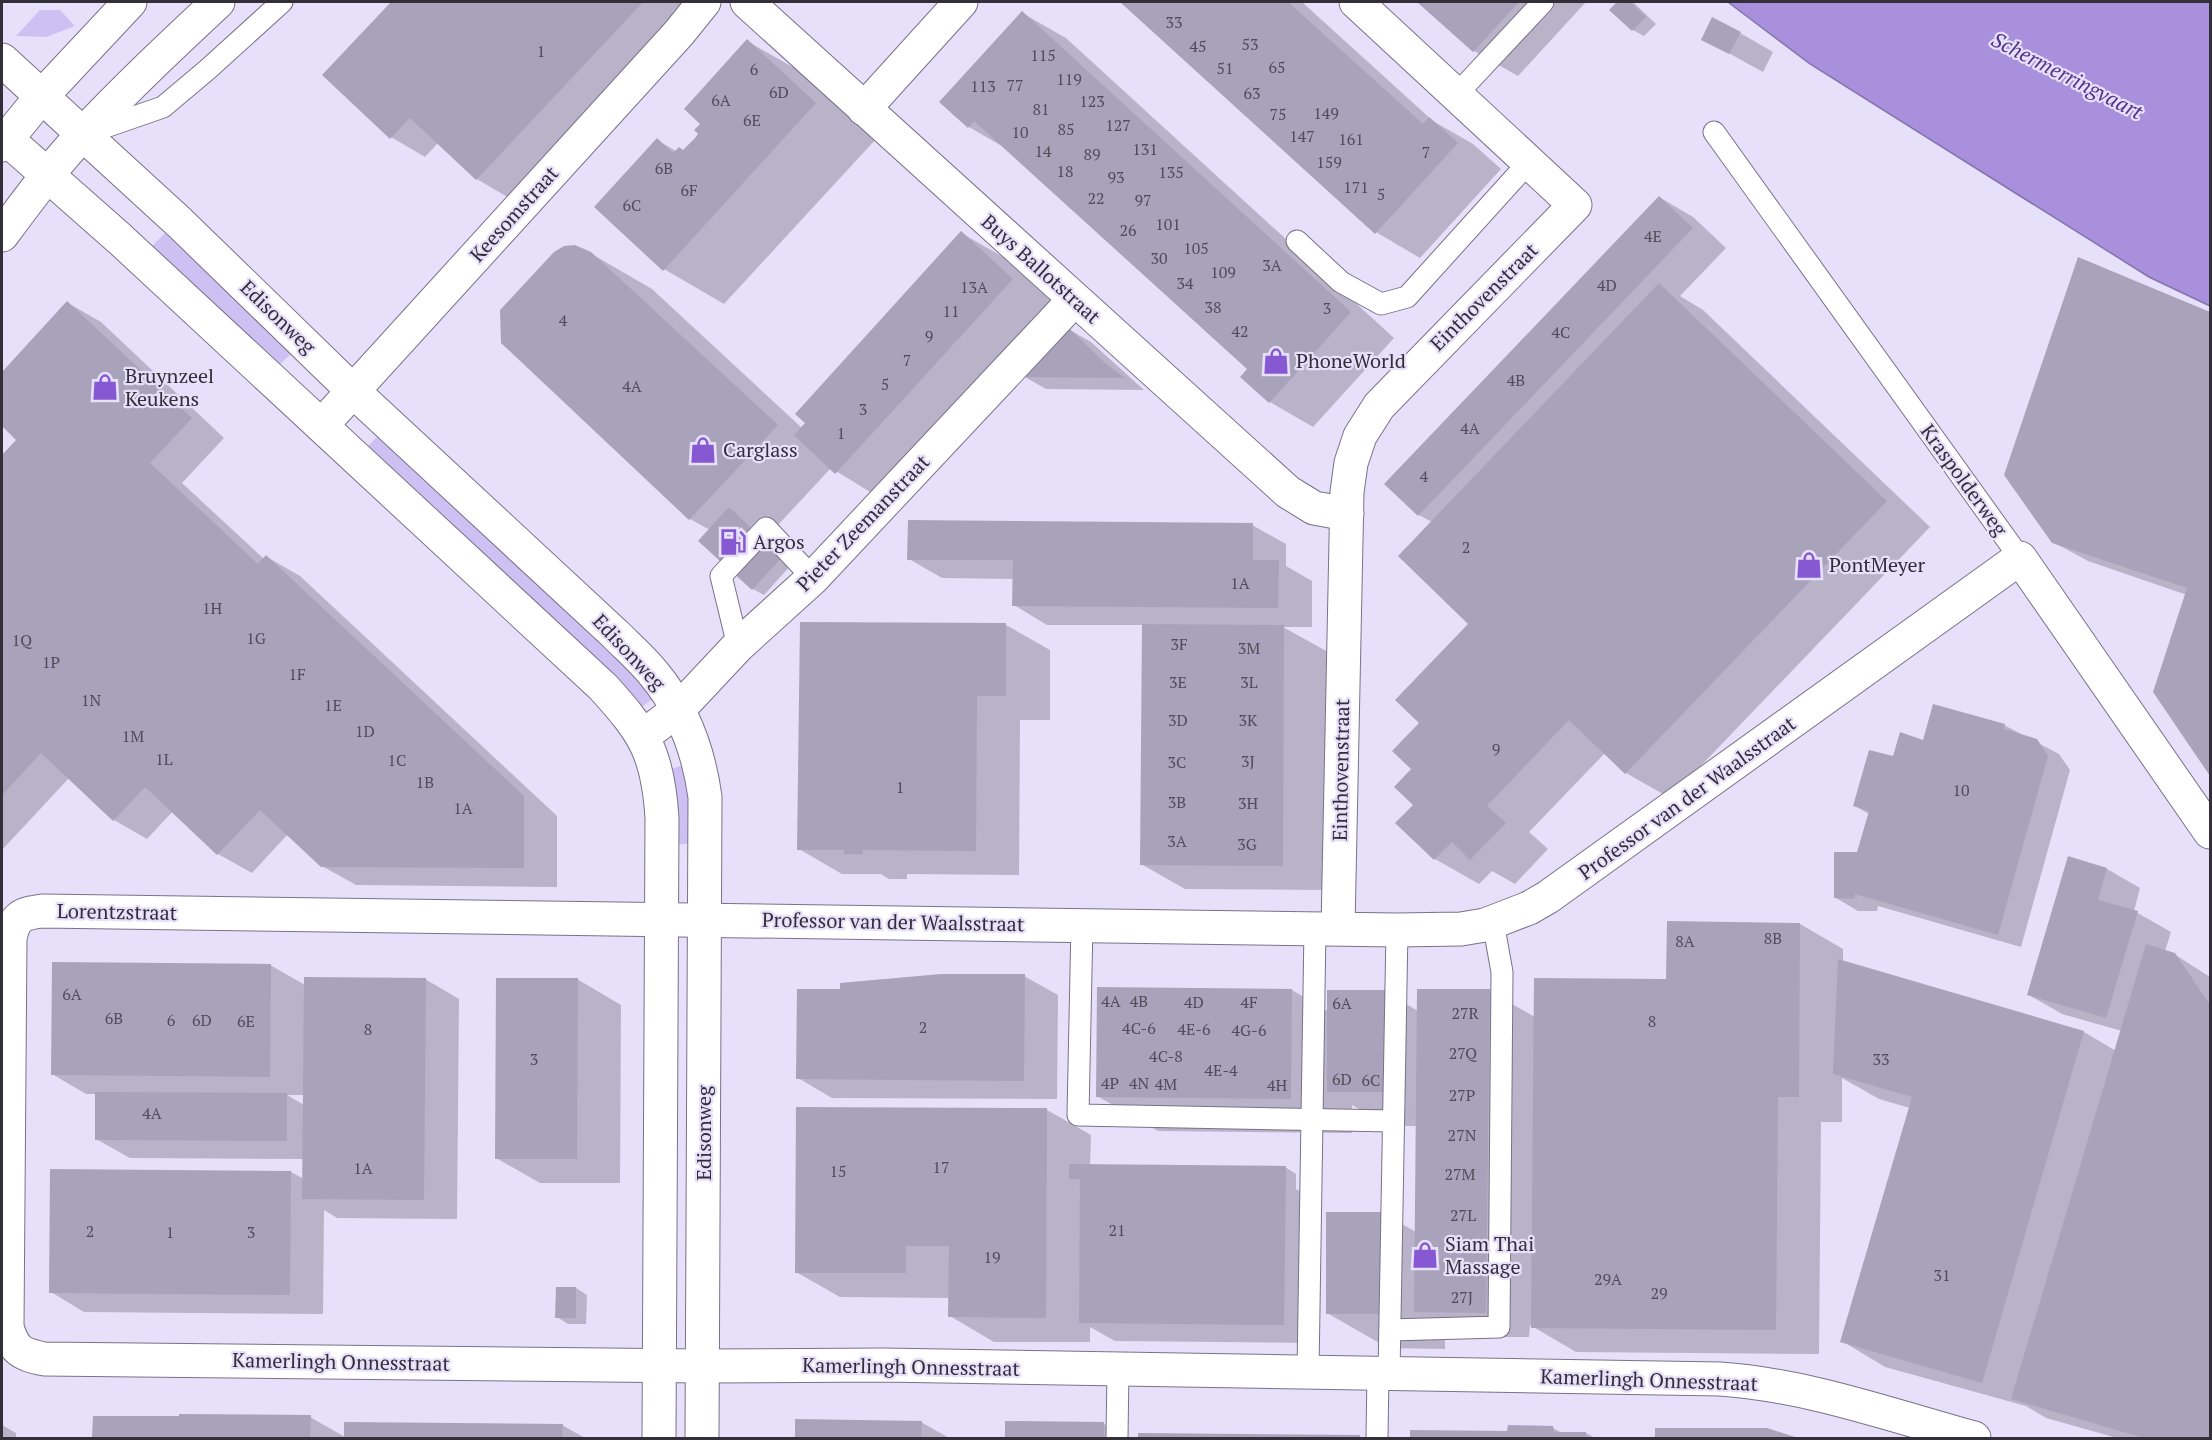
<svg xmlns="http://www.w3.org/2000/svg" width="2212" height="1440" viewBox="0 0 2212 1440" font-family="'PT Serif',serif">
<rect width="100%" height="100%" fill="#e7e0fa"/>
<!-- green -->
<g fill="#cfc0f3">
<polygon points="40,10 60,10 75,26 46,37 16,36"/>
<polygon points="165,233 293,352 275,369 150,248"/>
<polygon points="382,432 656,697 638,709 364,450"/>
<polygon points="688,763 695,843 674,845 666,771"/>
</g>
<!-- water -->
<polygon fill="#a990dd" stroke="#8573ac" stroke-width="1.5" points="1728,2 2210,2 2210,306 2149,277 1810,64"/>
<!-- shadow -->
<g fill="#0003" fill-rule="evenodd">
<polygon points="393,2 695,2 511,199 477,179 438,143 425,157 391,137 324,75"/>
<polygon points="1122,2 1302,2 1433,121 1473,144 1501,169 1420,258 1376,232"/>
<polygon points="1420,2 1586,2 1518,76 1474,51"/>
<polygon points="1619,2 1634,3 1656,24 1644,36 1633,30 1611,10"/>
<polygon points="1022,13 1066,38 1394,338 1313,427 1270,402 1249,369 1007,149 969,127"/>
<polygon points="1740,33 1773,52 1763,72 1703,39"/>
<polygon points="747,41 808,76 876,139 724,304 664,269 657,140 676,151 684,151 700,134 702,123"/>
<polygon points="1659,197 1693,217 1726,248 1680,296 1703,310 1930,527 1670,798 1626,773 1605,753 1529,832 1548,849 1515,884 1492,871 1479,884 1435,859 1397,823 1415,805 1413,769 1421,723 1470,624 1432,522 1419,515 1386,484"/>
<polygon points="961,233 1005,258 1056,305 880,498 831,468 765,539 792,564 764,595 753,589 700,541 710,530 690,519 502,342 590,253 652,289 802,428"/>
<polygon points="2078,259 2210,313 2210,773 2155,692 2187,595 2088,561 2053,542"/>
<polygon points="68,303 101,322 224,438 182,483 264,559 267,557 300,576 557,816 557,887 356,885 322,866 288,834 252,873 218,854 173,811 147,839 114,820 69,778 2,850 2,457 18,440 2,424 2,374"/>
<polygon points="1068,329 1091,342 1144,390 1046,389 1025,377 1055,346 1053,345"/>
<polygon points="1252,525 1286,544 1286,566 1312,581 1312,627 1283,627 1328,652 1326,890 1185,889 1141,864 1143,625 1047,625 1014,605 1014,579 942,578 909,559"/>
<polygon points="801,623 1006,625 1050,650 1050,720 1020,720 1019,875 907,874 907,879 889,879 881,874 842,874 799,849"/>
<polygon points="2004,725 2059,754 2070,770 2021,947 1878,906 1877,911 1858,911 1836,898 1858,854 1869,814 1855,806 1894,758 1924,741"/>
<polygon points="2069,858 2107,869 2140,888 2134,911 2171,932 2165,951 2174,954 2210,977 2210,1438 2117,1438 2046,1418 2026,1406 1885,1367 1842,1341 1910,1108 1879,1099 1842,1078 1842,1122 1821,1122 1819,1354 1576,1352 1530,1325 1529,1337 1459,1337 1445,1329 1445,1349 1388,1348 1327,1313 1384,1214 1416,1232 1417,1126 1389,1126 1352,1105 1352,1133 1158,1131 1097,1096 1292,990 1329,1012 1386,992 1418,1011 1489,991 1535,1017 1668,980 1800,924 1843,949 1843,962 2084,1032 2116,1051 2122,1031 2062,1014 2029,995"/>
<path d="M270,965L305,985L425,979L459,999L457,1219L337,1218L324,1210L323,1314L84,1312L51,1292L291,1172L304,1179V1159L130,1158L96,1139V1094H86L52,1074ZM287,1095H304V1105Z"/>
<polygon points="1024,976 1058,995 1057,1099 832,1098 798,1078 841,991"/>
<polygon points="577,979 621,1005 620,1183 540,1183 496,1158"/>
<polygon points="1047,1110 1091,1135 1090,1166 1285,1167 1296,1174 1296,1189 1319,1202 1318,1343 1115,1341 1090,1327 1090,1342 994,1342 950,1316 950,1298 840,1297 796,1272"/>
<polygon points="576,1288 587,1295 586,1324 568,1324 557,1317"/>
<polygon points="310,1417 345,1437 562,1425 585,1438 94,1438 94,1418"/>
<polygon points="796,1421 921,1422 949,1438 796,1438"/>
<polygon points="1006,1422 1104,1424 1129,1438 1006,1438"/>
<polygon points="2,1425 16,1433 16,1438 2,1438"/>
<polygon points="1553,1428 1562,1433 1586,1433 1595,1438 1411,1438 1411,1432 1509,1433"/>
<polygon points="1657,1429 1766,1430 1795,1438 1657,1438"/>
<polygon points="1139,1435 1359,1436 1363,1438 1139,1438"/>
</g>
<!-- building -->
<g fill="#a9a2bb">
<polygon points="391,2 643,2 476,180 410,118 390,139 322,75"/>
<polygon points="1120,2 1288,2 1423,124 1429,117 1458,143 1375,234"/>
<polygon points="1417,2 1519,2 1473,52"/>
<polygon points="1617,2 1630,2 1646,17 1632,31 1609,10"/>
<polygon points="1022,11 1351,312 1269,403 1240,377 1247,369 974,121 968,128 939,102"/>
<polygon points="1712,17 1741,32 1729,54 1701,40"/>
<polygon points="747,39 816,103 663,271 594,207 657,138 673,153 679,147 683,150 695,138 698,134 694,130 700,124 684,109"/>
<polygon points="1659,196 1693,228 1418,516 1384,484"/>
<polygon points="961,231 1013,279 835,474 794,435 805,423 795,414"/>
<polygon points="575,245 591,252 778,425 689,520 501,343 500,310 554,252 564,246"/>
<polygon points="2078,257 2210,312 2210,776 2153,692 2187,588 2052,543 2004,475"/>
<polygon points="1659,283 1887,501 1625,774 1569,720 1487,806 1506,823 1470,860 1452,842 1434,860 1395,823 1413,805 1394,787 1411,769 1392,751 1419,723 1395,700 1468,624 1398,556"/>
<polygon points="67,301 192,418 150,463 258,564 266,555 524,796 524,868 321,867 260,810 217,855 145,787 113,821 41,753 2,795 2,455 16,440 2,426 2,372"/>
<polygon points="1068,327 1104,362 1125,378 1022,377 1053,347"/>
<polygon points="729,507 782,557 752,590 698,541"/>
<polygon points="908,520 1253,523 1253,560 1279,560 1278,608 1012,606 1013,560 907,560"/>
<polygon points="800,622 1006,623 1006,696 977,696 976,851 863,850 863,854 844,854 844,850 797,850"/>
<polygon points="1142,624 1284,625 1283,866 1140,865"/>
<polygon points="1933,704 2005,724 2004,729 2037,739 2048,756 1998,935 1855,894 1854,899 1834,898 1834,852 1857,852 1869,811 1853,806 1869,750 1893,756 1900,732 1923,740"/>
<polygon points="2068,856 2107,868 2098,900 2138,911 2106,1018 2027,995"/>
<polygon points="1667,921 1800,923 1799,1097 1778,1097 1776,1330 1531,1328 1534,978 1666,979"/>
<polygon points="2146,944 2175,953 2210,1005 2210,1438 2144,1438 2011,1399"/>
<polygon points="1838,959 2084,1031 1982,1383 1840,1342 1912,1097 1833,1074"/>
<polygon points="52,962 271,964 270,1077 51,1075"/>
<polygon points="941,974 1025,974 1024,1081 796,1079 797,989 840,989 840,983"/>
<polygon points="304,977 426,978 424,1200 302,1199"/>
<polygon points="496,978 578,978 577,1159 495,1159"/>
<polygon points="1097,987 1292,989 1291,1099 1096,1097"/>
<polygon points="1417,989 1490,989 1486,1313 1414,1312"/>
<polygon points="1327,990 1386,990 1385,1092 1327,1092"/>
<polygon points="95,1092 287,1093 287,1141 95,1140"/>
<polygon points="796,1107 1047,1108 1046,1318 948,1317 949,1246 906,1246 906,1273 795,1273"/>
<polygon points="1069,1164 1286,1166 1284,1325 1079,1323 1080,1179 1069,1179"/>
<polygon points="50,1169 291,1171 290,1295 49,1293"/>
<polygon points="1326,1212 1385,1212 1384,1314 1326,1314"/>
<polygon points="556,1287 576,1287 576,1318 555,1318"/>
<polygon points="179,1414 311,1415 310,1438 92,1438 93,1416 179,1416"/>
<polygon points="795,1419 922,1421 921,1438 795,1438"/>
<polygon points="1005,1421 1104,1422 1104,1438 1005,1438"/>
<polygon points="344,1422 563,1424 562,1438 344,1438"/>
<polygon points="1508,1425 1553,1426 1554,1432 1586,1432 1586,1438 1410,1438 1410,1430 1507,1431"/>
<polygon points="1655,1428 1767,1428 1798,1438 1655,1438"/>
<polygon points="1138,1433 1360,1435 1360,1438 1138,1438"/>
</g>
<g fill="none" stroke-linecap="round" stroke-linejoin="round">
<defs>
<g id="lane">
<polyline points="1457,94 1543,2"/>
<polyline points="91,132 163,107 207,70 282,2"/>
<polyline points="1714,132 2020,558"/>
<polyline points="1297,241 1341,282 1381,304 1407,297 1529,162"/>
<polyline points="738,646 721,576 766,528 813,578"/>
<polyline points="1082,924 1078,1115 1393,1121"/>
<polyline points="1390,1330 1499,1327 1502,972 1493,922"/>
<polyline points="1308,1372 1315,928"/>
<polyline points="1389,1374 1397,930"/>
<polyline points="1117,1438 1118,1369"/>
<polyline points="1377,1438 1378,1373"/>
</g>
<g id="street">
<polyline points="747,2 1288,492 1314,508 1347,514"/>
<polyline points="864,109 961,2"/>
<polyline points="322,425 679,33 704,2"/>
<polyline points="643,736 678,710 738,646 813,578 1074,300"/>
<polyline points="1338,928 1347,492 1351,463 1360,436 1379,406 1575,205 1356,2"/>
<path d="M1974,1438C1890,1415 1807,1385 1720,1379L883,1365L703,1366L44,1359C21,1354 14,1351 7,1327L10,938C15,916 21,914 42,911L1397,930L1461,929L1485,925L1529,908L1548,897L2020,558L2210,832"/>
</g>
<g id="secondary">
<path d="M2,60L180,223L353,391L615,634C628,647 643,660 654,674C683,709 699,753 705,797L702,1438"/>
<path d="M2,135L120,239L603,687C645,733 658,754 662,818L659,1438"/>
<polyline points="2,145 41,97 130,2"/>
<path d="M2,235C28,200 53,166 83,134C126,88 172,45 218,2"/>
</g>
</defs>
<!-- lane casing -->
<use href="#lane" stroke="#787289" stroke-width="23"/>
<!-- street casing -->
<use href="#street" stroke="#787289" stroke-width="35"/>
<!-- secondary casing -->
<use href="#secondary" stroke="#787289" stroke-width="35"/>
<!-- lane -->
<use href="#lane" stroke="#fff" stroke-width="21"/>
<!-- street -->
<use href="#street" stroke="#fff" stroke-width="33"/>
<!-- secondary -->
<use href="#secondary" stroke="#fff" stroke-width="33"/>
</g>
<!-- icons -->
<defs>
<symbol id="shop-bare" viewBox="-9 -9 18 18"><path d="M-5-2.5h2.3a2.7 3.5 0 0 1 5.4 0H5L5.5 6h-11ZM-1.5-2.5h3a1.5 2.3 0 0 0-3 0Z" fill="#8658d1" stroke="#e7e0fa" stroke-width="2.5" paint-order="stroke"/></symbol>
<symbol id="fuel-bare" viewBox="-9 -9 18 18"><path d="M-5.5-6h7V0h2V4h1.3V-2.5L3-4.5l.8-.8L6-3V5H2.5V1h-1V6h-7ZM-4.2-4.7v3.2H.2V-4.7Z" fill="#8658d1" stroke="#e7e0fa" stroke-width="2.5" paint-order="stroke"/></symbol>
</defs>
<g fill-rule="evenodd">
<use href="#shop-bare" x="1257" y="342" width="38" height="38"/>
<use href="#shop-bare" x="86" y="368" width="38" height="38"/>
<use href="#shop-bare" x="684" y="431" width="38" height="38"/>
<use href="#fuel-bare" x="714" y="523" width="38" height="38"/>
<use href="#shop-bare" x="1790" y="546" width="38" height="38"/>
<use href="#shop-bare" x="1406" y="1236" width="38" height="38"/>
</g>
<g text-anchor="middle" stroke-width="4.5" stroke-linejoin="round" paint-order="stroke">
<!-- number labels -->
<g font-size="16" fill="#504c5a">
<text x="1174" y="28">33</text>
<text x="1250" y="50">53</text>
<text x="1198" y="52">45</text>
<text x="541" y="57">1</text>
<text x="1043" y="61">115</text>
<text x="1277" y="73">65</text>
<text x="1225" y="74">51</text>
<text x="754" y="75">6</text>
<text x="1069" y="85">119</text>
<text x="1015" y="91">77</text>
<text x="983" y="92">113</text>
<text x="779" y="98">6D</text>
<text x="1252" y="99">63</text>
<text x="721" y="106">6A</text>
<text x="1092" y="107">123</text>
<text x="1041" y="115">81</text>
<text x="1326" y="119">149</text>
<text x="1278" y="120">75</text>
<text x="752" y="126">6E</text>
<text x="1118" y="131">127</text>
<text x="1066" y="135">85</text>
<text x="1020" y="138">10</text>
<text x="1302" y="142">147</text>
<text x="1351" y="145">161</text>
<text x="1145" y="155">131</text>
<text x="1043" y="157">14</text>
<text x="1426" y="158">7</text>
<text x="1092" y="160">89</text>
<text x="1329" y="168">159</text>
<text x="664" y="174">6B</text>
<text x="1065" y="177">18</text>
<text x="1171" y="178">135</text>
<text x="1116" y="183">93</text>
<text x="1356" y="193">171</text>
<text x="689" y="196">6F</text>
<text x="1381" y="200">5</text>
<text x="1096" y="204">22</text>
<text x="1143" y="206">97</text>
<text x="632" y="211">6C</text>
<text x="1168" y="230">101</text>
<text x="1128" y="236">26</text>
<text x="1653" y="242">4E</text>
<text x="1196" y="254">105</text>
<text x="1159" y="264">30</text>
<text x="1272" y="271">3A</text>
<text x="1223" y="278">109</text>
<text x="1185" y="289">34</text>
<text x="1607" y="291">4D</text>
<text x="974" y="293">13A</text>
<text x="1213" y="313">38</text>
<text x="1327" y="314">3</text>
<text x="951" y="317">11</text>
<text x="563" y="326">4</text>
<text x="1240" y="337">42</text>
<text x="1561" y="338">4C</text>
<text x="929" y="342">9</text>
<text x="907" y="366">7</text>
<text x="1516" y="386">4B</text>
<text x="885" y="390">5</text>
<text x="632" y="392">4A</text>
<text x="863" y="415">3</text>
<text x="1470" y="434">4A</text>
<text x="841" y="439">1</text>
<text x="1424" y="482">4</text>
<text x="1466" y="553">2</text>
<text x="1240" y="589">1A</text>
<text x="212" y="614">1H</text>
<text x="256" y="644">1G</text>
<text x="22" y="646">1Q</text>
<text x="1179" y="650">3F</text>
<text x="1249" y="654">3M</text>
<text x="51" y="668">1P</text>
<text x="297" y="680">1F</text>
<text x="1178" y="688">3E</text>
<text x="1249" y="688">3L</text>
<text x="91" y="706">1N</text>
<text x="333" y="711">1E</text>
<text x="1178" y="726">3D</text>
<text x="1248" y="726">3K</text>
<text x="365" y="737">1D</text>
<text x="133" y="742">1M</text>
<text x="1496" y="755">9</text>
<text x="164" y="765">1L</text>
<text x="397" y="766">1C</text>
<text x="1248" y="767">3J</text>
<text x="1177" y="768">3C</text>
<text x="425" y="788">1B</text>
<text x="900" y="793">1</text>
<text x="1961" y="796">10</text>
<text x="1177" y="808">3B</text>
<text x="1248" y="809">3H</text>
<text x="463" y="814">1A</text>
<text x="1177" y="847">3A</text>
<text x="1247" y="850">3G</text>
<text x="1773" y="944">8B</text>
<text x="1685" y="947">8A</text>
<text x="72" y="1000">6A</text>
<text x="1111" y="1007">4A</text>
<text x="1139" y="1007">4B</text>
<text x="1194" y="1008">4D</text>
<text x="1249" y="1008">4F</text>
<text x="1342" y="1009">6A</text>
<text x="1465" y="1019">27R</text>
<text x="114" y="1024">6B</text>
<text x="171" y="1026">6</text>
<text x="202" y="1026">6D</text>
<text x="246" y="1027">6E</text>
<text x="1652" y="1027">8</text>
<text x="923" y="1033">2</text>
<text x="1139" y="1034">4C-6</text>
<text x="368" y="1035">8</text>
<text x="1194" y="1035">4E-6</text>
<text x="1249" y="1036">4G-6</text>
<text x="1463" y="1059">27Q</text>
<text x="1166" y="1062">4C-8</text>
<text x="534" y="1065">3</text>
<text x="1881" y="1065">33</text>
<text x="1221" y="1076">4E-4</text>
<text x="1342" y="1085">6D</text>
<text x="1371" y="1086">6C</text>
<text x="1110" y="1089">4P</text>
<text x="1139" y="1089">4N</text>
<text x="1166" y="1090">4M</text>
<text x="1277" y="1091">4H</text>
<text x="1462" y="1101">27P</text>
<text x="152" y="1119">4A</text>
<text x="1462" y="1141">27N</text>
<text x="941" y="1173">17</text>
<text x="363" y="1174">1A</text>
<text x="838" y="1177">15</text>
<text x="1460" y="1180">27M</text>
<text x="1463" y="1221">27L</text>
<text x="1117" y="1236">21</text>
<text x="90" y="1237">2</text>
<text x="170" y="1238">1</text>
<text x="251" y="1238">3</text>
<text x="992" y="1263">19</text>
<text x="1942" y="1281">31</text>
<text x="1608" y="1285">29A</text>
<text x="1659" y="1299">29</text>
<text x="1462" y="1303">27J</text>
</g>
<!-- street labels -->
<g font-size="20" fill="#322f39" stroke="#e7e0fa">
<text transform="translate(514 214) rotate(-48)" y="7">Keesomstraat</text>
<text transform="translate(1041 269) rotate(42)" y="7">Buys Ballotstraat</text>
<text transform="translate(1484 297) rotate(-45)" y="7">Einthovenstraat</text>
<text transform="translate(278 317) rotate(44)" y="7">Edisonweg</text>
<text transform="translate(1964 480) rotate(54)" y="7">Kraspolderweg</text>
<text transform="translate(863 523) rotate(-46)" y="7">Pieter Zeemanstraat</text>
<text transform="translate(629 652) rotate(47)" y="7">Edisonweg</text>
<text transform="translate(1341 770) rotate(-89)" y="7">Einthovenstraat</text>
<text transform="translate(1687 798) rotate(-36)" y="7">Professor van der Waalsstraat</text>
<text transform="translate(117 912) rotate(1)" y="7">Lorentzstraat</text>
<text transform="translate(893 922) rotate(1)" y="7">Professor van der Waalsstraat</text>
<text transform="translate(704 1133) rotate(-90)" y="7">Edisonweg</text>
<text transform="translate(341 1362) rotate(1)" y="7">Kamerlingh Onnesstraat</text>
<text transform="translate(911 1367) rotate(1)" y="7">Kamerlingh Onnesstraat</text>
<text transform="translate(1649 1380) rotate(2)" y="7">Kamerlingh Onnesstraat</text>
</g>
<!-- poi labels -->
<g font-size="20" fill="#322f39" stroke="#e7e0fa" text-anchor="start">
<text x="1296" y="368">PhoneWorld</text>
<text x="125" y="383">Bruynzeel<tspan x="125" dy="23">Keukens</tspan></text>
<text x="723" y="457">Carglass</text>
<text x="753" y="549">Argos</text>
<text x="1829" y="572">PontMeyer</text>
<text x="1445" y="1251">Siam Thai<tspan x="1445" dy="23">Massage</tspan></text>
</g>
<!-- water labels -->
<g font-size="21" font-style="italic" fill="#55328b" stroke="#e7e0fa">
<text transform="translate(2067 76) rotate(27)" y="7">Schermerringvaart</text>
</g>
</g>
<!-- border -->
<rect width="2212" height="1440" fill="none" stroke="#322f39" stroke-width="6"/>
</svg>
